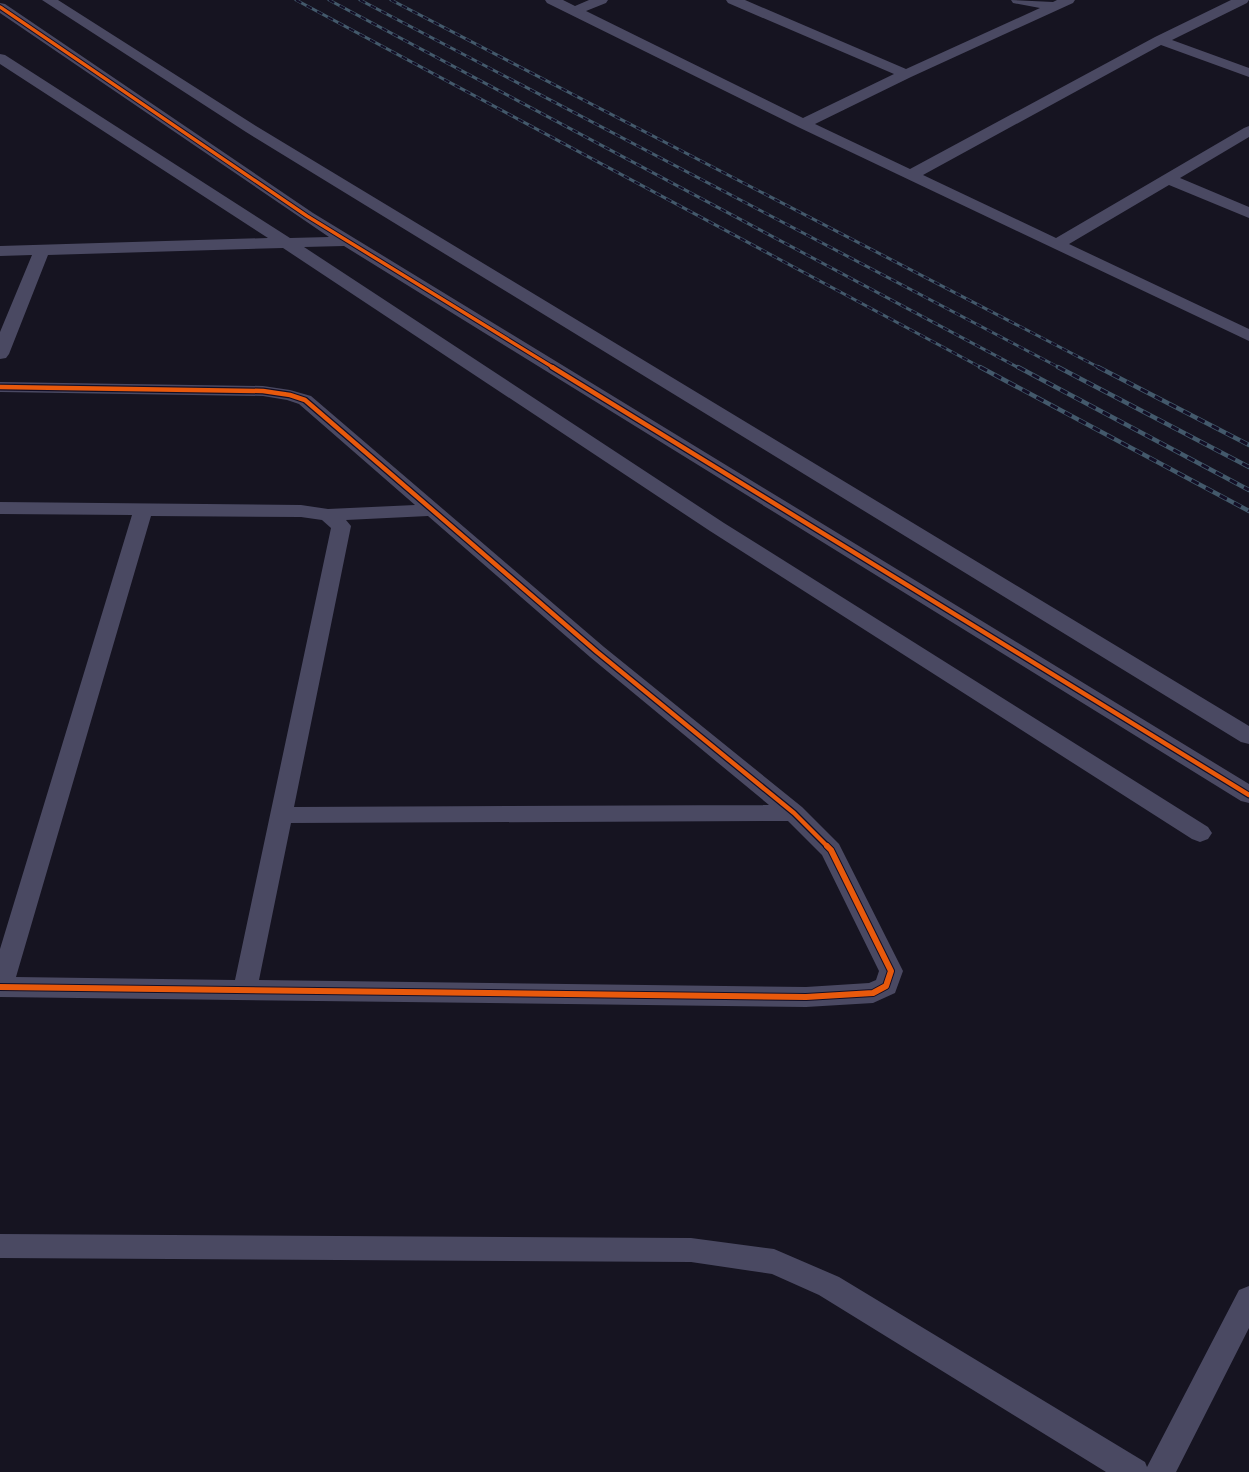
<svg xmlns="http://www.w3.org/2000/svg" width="1249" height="1472" viewBox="0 0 1249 1472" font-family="Arial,sans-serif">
<rect width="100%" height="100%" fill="#161421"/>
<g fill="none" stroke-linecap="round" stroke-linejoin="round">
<!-- service -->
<polygon fill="#4a4962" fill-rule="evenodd" points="545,0 563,0 575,6 589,0 608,0 606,3 586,11 803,118 894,74 728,3 726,0 745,0 906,69 1040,8 1013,3 1011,0 1053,2 1057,0 1075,0 1073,3 911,77 815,124 910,169 1155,37 1231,0 1249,0 1247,3 1172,40 1249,68 1249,77 1161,45 923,175 1056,238 1244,128 1249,126 1249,137 1180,178 1249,207 1249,218 1169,185 1069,244 1249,329 1249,341 798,127 547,3"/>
<!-- minor -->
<g fill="#4a4962" fill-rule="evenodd">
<polygon points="42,0 58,0 256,126 1249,726 1249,744 1241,742 246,132"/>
<polygon points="0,3 5,4 313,213 1249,784 1249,803 1241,801 344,246 304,247 724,523 1208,827 1212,833 1208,839 1200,842 1192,839 710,531 283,248 48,255 9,354 6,358 0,359 0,332 32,255 0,256 0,246 268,238 0,64 0,54 5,55 290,238 329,237 0,13"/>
<path d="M0,382L263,386L290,390L311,396L604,647L802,807L839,844L903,971L895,993L873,1003L806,1007L0,997V949L132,515L0,514V502L301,505L328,509L415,505L299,404L287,400L263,396L0,392ZM151,516L301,517L322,520L331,528L235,980L16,977ZM428,516L590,657L769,805L294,807L351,526L346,520ZM788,821L822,855L879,971L876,980L869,983L806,987L259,980L291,823Z"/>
<polygon points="0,1234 691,1238 774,1249 839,1277 1145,1462 1147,1467 1239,1290 1249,1286 1249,1328 1176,1472 1106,1472 819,1295 772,1274 691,1262 0,1258"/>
</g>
<defs>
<g id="rail-far1">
<polyline points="296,0 982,368"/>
<polyline points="329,0 1019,368"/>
<polyline points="360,0 1060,368"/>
<polyline points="391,0 1100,368"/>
</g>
<g id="rail">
<polyline points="980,367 1249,511"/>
<polyline points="1018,367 1249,490"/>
<polyline points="1058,367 1249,467"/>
<polyline points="1098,367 1249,445"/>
</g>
</defs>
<!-- rail-far1 casing -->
<use href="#rail-far1" stroke="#43596b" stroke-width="3"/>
<!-- rail casing -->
<use href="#rail" stroke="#43596b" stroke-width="4.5"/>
<!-- rail-far1 -->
<use href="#rail-far1" stroke="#130f26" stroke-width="2" stroke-dasharray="6" stroke-linecap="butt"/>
<!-- rail -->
<use href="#rail" stroke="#130f26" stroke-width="3" stroke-dasharray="8" stroke-linecap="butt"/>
<defs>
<polyline id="cycleway-far2" points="0,7 307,216 554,368"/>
<g id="cycleway-far1">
<polyline points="552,367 1249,795"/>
<polyline points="0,387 263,391 290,395 305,400 597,652 794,813 828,847"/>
</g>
<polyline id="cycleway" points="0,987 806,997 873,993 886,986 891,971 831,850 827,846"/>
</defs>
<!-- cycleway-far2 casing -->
<use href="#cycleway-far2" stroke="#130f26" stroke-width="5.5"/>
<!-- cycleway-far1 casing -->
<use href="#cycleway-far1" stroke="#130f26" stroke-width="7"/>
<!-- cycleway casing -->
<use href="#cycleway" stroke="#130f26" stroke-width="8"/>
<!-- cycleway-far2 -->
<use href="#cycleway-far2" stroke="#e8590c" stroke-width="3.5"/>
<!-- cycleway-far1 -->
<use href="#cycleway-far1" stroke="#e8590c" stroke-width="4.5"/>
<!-- cycleway -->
<use href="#cycleway" stroke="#e8590c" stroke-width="6"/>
</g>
</svg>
